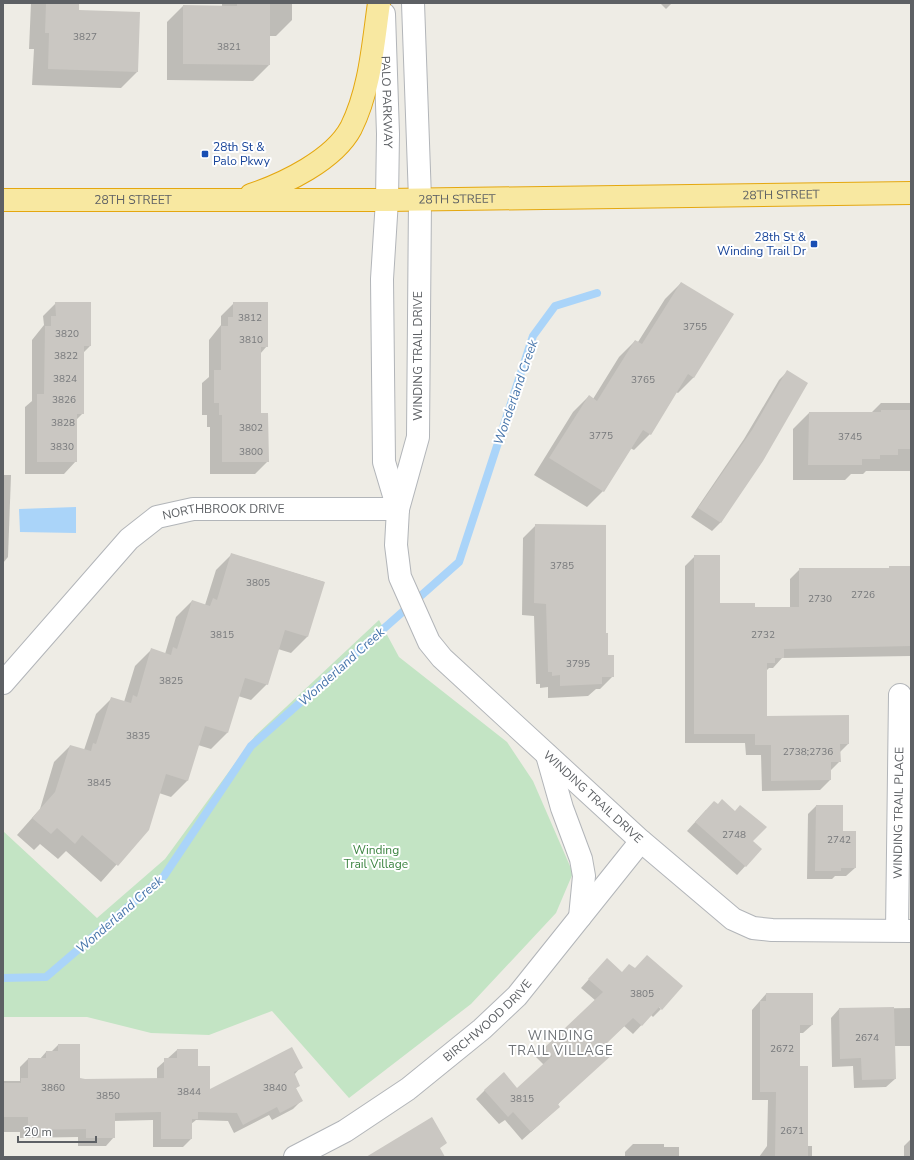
<svg xmlns="http://www.w3.org/2000/svg" width="914" height="1160" viewBox="0 0 914 1160" font-family="'Nunito Sans',sans-serif">
<rect width="100%" height="100%" fill="#eeece5"/>
<!-- green -->
<polygon fill="#c3e4c4" points="379,620 399,657 507,742 533,781 573,873 556,913 471,1004 349,1098 272,1011 209,1035 151,1033 87,1017 3,1017 3,831 97,918 165,859 255,736"/>
<!-- water -->
<polygon fill="#aad4f9" points="76,507 76,533 20,532 19,509"/>
<!-- shadow -->
<g fill="#0003">
<polygon points="31,3 78,3 78,11 137,72 121,88 32,85 34,49 29,49"/>
<polygon points="222,3 292,3 292,20 276,36 269,36 269,65 253,81 167,80 167,22 183,6 222,7"/>
<polygon points="660,3 672,3 666,9"/>
<polygon points="681,283 694,377 678,393 676,392 650,434 634,450 630,448 603,491 587,507 534,475 573,412 589,396 593,399 619,357 635,341 638,342 665,299"/>
<polygon points="56,303 90,346 83,353 83,413 76,420 76,461 64,474 25,474 25,407 32,401 32,340 44,325 43,316"/>
<polygon points="234,303 267,346 260,354 260,414 268,461 255,474 210,474 210,427 207,427 207,415 202,415 202,383 209,377 209,340 221,325 221,316"/>
<polygon points="787,372 762,461 720,523 712,531 691,517 744,439 779,380"/>
<polygon points="881,403 911,403 911,471 866,471 863,474 851,474 845,480 793,480 793,429 809,413 871,413"/>
<polygon points="3,475 11,475 8,557 3,563"/>
<polygon points="536,525 605,634 607,656 613,676 600,689 596,689 588,696 548,698 548,687 540,688 540,684 536,684 534,616 522,615 523,538"/>
<polygon points="232,554 324,582 307,637 291,653 278,649 267,684 251,700 238,696 227,733 211,749 198,745 187,781 171,797 159,793 148,829 101,882 66,851 58,859 40,844 34,850 17,835 40,809 54,762 70,746 84,750 96,714 112,698 124,702 135,666 151,650 165,654 176,617 192,601 205,605 216,570"/>
<polygon points="695,556 719,604 754,608 790,608 790,579 800,569 911,568 911,656 782,658 773,668 769,668 766,671 766,717 848,716 848,744 840,752 840,761 830,771 830,780 820,790 762,791 761,755 746,755 745,743 685,743 685,566"/>
<polygon points="816,806 842,832 855,868 846,876 835,876 832,879 807,879 808,814"/>
<polygon points="706,810 761,849 737,875 687,831"/>
<polygon points="607,959 661,1009 653,1017 651,1015 633,1034 624,1026 604,1044 550,1115 522,1140 505,1120 499,1124 476,1099 485,1090 517,1089 544,1065 536,1057 596,1001 581,988"/>
<polygon points="766,994 812,1025 803,1033 799,1033 799,1067 807,1146 812,1146 812,1157 759,1157 767,1146 768,1100 752,1100 752,1010"/>
<polygon points="911,1008 911,1046 894,1046 895,1079 886,1087 854,1088 853,1066 832,1067 831,1018 839,1009"/>
<polygon points="58,1045 79,1079 157,1079 157,1068 177,1050 197,1067 209,1090 301,1067 294,1075 299,1085 295,1089 301,1101 293,1109 272,1120 269,1115 234,1133 228,1121 196,1120 191,1124 191,1139 183,1147 153,1147 153,1120 114,1121 114,1137 106,1146 78,1146 78,1137 20,1138 20,1132 3,1132 3,1081 20,1081 20,1067 28,1059 40,1059 46,1052 51,1052"/>
<polygon points="911,1139 911,1157 904,1157 904,1146"/>
<polygon points="633,1144 664,1144 664,1147 679,1147 679,1157 625,1157 625,1152"/>
</g>
<g fill="none" stroke-linecap="round" stroke-linejoin="round">
<!-- stream -->
<polyline stroke="#aad4f9" stroke-width="8" points="3,978 46,977 164,876 251,746 459,562 533,336 555,306 597,293"/>
</g>
<!-- building -->
<g fill="#cac7c2">
<polygon points="46,3 79,3 79,10 140,12 138,72 48,69 49,33 45,33"/>
<polygon points="237,3 270,3 270,65 183,64 183,5 237,6"/>
<polygon points="681,282 734,314 694,378 688,374 651,435 643,430 604,492 549,458 589,395 597,401 635,340 642,344"/>
<polygon points="55,302 91,302 91,346 84,346 84,414 77,414 77,462 37,462 37,394 44,394 45,326 51,326 51,316 56,316"/>
<polygon points="233,302 268,302 268,347 261,347 261,413 268,413 269,462 222,462 222,415 219,415 219,403 214,403 214,370 221,370 221,326 228,326 228,317 233,317"/>
<polygon points="787,370 808,383 763,461 721,523 698,508 752,430"/>
<polygon points="881,410 911,410 911,449 898,449 898,455 880,455 880,459 862,459 862,465 808,465 809,412 881,412"/>
<polygon points="535,524 606,525 606,633 608,633 608,655 614,655 614,677 602,677 602,684 560,686 560,675 552,676 552,672 548,672 546,604 534,603"/>
<polygon points="231,553 325,582 308,637 285,630 268,685 245,678 228,733 205,726 188,781 166,774 149,830 118,866 82,835 75,844 57,828 51,834 32,818 55,792 70,745 91,751 93,743 96,744 111,697 131,703 133,695 137,697 151,648 171,655 173,647 177,649 192,600 210,606 213,598 217,600"/>
<polygon points="694,555 720,555 720,603 755,603 755,607 799,607 799,568 889,568 889,566 911,566 911,646 784,649 784,658 775,658 775,663 767,663 767,716 849,715 849,744 840,744 841,762 831,762 831,780 771,781 771,745 755,745 755,734 694,734"/>
<polygon points="722,799 735,811 740,805 767,827 753,841 762,849 746,867 695,822 714,801 718,804"/>
<polygon points="816,805 843,805 843,831 856,831 856,868 841,868 841,871 815,871"/>
<polygon points="647,955 683,986 662,1010 659,1007 642,1026 633,1018 606,1044 614,1053 558,1104 560,1107 531,1132 513,1112 508,1117 484,1090 504,1072 517,1088 552,1056 544,1048 603,992 588,979 607,958 622,972 629,964 635,968"/>
<polygon points="766,993 813,993 813,1025 800,1025 800,1066 808,1066 808,1157 775,1157 776,1092 760,1092 760,1001 766,1001"/>
<polygon points="894,1007 896,1079 862,1080 861,1058 840,1059 839,1008"/>
<polygon points="58,1044 80,1044 80,1078 85,1079 164,1078 164,1058 177,1058 177,1049 198,1049 198,1066 210,1066 210,1089 292,1047 303,1068 294,1072 300,1086 296,1088 303,1101 280,1113 277,1107 243,1125 237,1113 198,1112 198,1119 192,1119 192,1139 161,1139 161,1112 115,1113 115,1138 86,1138 86,1129 28,1130 28,1117 3,1117 3,1083 21,1083 21,1078 28,1078 28,1058 46,1058 46,1051 58,1051"/>
<polygon points="432,1117 447,1143 440,1148 445,1157 366,1157"/>
</g>
<g fill="none" stroke-linecap="round" stroke-linejoin="round">
<defs>
<g id="minor">
<path id="s1" d="M420,199L418,437L398,509L396,545L400,577L429,642L442,658L641,841L733,919L753,928L772,930L911,931"/>
<polyline points="387,200 382,279 384,462 398,509"/>
<path id="s2" d="M3,683L129,539L157,517L193,509H398"/>
<polyline points="547,755 562,808 581,859 584,876 580,917"/>
<path id="s3" d="M897,930L900,695"/>
<path id="s4" d="M295,1157L345,1131L408,1089L482,1029L517,996L641,841"/>
</g>
<g id="tertiary">
<polyline points="413,3 420,199"/>
<path id="s5" d="M384,14L388,134L387,200"/>
</g>
<g id="trunk">
<path d="M251,195C284,184 334,160 351,128C370,90 373,45 379,3"/>
<path id="s6" d="M3,200H387L911,193"/>
</g>
</defs>
<!-- minor casing -->
<use href="#minor" stroke="#b2b5b9" stroke-width="24"/>
<!-- tertiary casing -->
<use href="#tertiary" stroke="#b2b5b9" stroke-width="24"/>
<!-- trunk casing -->
<use href="#trunk" stroke="#e4a70f" stroke-width="24"/>
<!-- minor -->
<use href="#minor" stroke="#fff" stroke-width="22"/>
<!-- tertiary -->
<use href="#tertiary" stroke="#fff" stroke-width="22"/>
<!-- trunk -->
<use href="#trunk" stroke="#f8e8a1" stroke-width="22"/>
</g>
<!-- markers -->
<g fill="#1a4fb4" stroke="#fff" stroke-width="1.5">
<rect x="201" y="150" width="8" height="8" rx="2"/>
<rect x="810" y="240" width="8" height="8" rx="2"/>
</g>
<g text-anchor="middle" stroke-width="4" stroke-linejoin="round" paint-order="stroke">
<!-- number labels -->
<g font-size="10" fill="#787a7c">
<text x="85" y="40">3827</text>
<text x="229" y="50">3821</text>
<text x="250" y="321">3812</text>
<text x="695" y="330">3755</text>
<text x="67" y="337">3820</text>
<text x="251" y="343">3810</text>
<text x="66" y="359">3822</text>
<text x="65" y="382">3824</text>
<text x="643" y="383">3765</text>
<text x="64" y="403">3826</text>
<text x="63" y="426">3828</text>
<text x="251" y="431">3802</text>
<text x="601" y="439">3775</text>
<text x="850" y="440">3745</text>
<text x="62" y="450">3830</text>
<text x="251" y="455">3800</text>
<text x="562" y="569">3785</text>
<text x="258" y="586">3805</text>
<text x="863" y="598">2726</text>
<text x="820" y="602">2730</text>
<text x="222" y="638">3815</text>
<text x="763" y="638">2732</text>
<text x="578" y="667">3795</text>
<text x="171" y="684">3825</text>
<text x="138" y="739">3835</text>
<text x="808" y="755">2738;2736</text>
<text x="99" y="786">3845</text>
<text x="734" y="838">2748</text>
<text x="839" y="843">2742</text>
<text x="642" y="997">3805</text>
<text x="867" y="1041">2674</text>
<text x="782" y="1052">2672</text>
<text x="53" y="1091">3860</text>
<text x="275" y="1091">3840</text>
<text x="189" y="1095">3844</text>
<text x="108" y="1099">3850</text>
<text x="522" y="1102">3815</text>
<text x="792" y="1134">2671</text>
</g>
<!-- street labels -->
<g font-size="12" fill="#5d6064" stroke="#fff">
<text dy="4" stroke="none"><textPath href="#s5" startOffset="88">PALO PARKWAY</textPath></text>
<text dy="4" stroke="none"><textPath href="#s6" startOffset="778">28TH STREET</textPath></text>
<text dy="4" stroke="none"><textPath href="#s6" startOffset="454">28TH STREET</textPath></text>
<text dy="4" stroke="none"><textPath href="#s6" startOffset="130">28TH STREET</textPath></text>
<text transform="translate(418 356) rotate(-90)" y="4">WINDING TRAIL DRIVE</text>
<text dy="4" stroke="none"><textPath href="#s2" startOffset="294">NORTHBROOK DRIVE</textPath></text>
<text dy="4" stroke="none"><textPath href="#s1" startOffset="678">WINDING TRAIL DRIVE</textPath></text>
<text dy="4" stroke="none"><textPath href="#s3" startOffset="117">WINDING TRAIL PLACE</textPath></text>
<text dy="4" stroke="none"><textPath href="#s4" startOffset="237">BIRCHWOOD DRIVE</textPath></text>
</g>
<!-- transit labels -->
<g font-size="12" fill="#164399" stroke="#fff" text-anchor="start">
<text x="213" y="151">28th St &amp;<tspan x="213" dy="14">Palo Pkwy</tspan></text>
<text x="806" y="241" text-anchor="end">28th St &amp;<tspan x="806" dy="14">Winding Trail Dr</tspan></text>
</g>
<!-- park labels -->
<g font-size="12" fill="#3c8441" stroke="#fff">
<text x="376" y="854">Winding<tspan x="376" dy="14">Trail Village</tspan></text>
</g>
<!-- water labels -->
<g font-size="13" font-style="italic" fill="#4775ab" stroke="#fff">
<text transform="translate(515 392) rotate(-71)" y="5">Wonderland Creek</text>
<text transform="translate(341 666) rotate(-42)" y="5">Wonderland Creek</text>
<text transform="translate(119 914) rotate(-41)" y="5">Wonderland Creek</text>
</g>
<!-- neighbourhood labels -->
<g font-size="13" letter-spacing="1" fill="#6e7276" stroke="#fff">
<text x="561" y="1040">WINDING<tspan x="561" dy="15">TRAIL VILLAGE</tspan></text>
</g>
</g>
<!-- border -->
<rect width="914" height="1160" fill="none" stroke="#5d6064" stroke-width="8"/>
<!-- scale -->
<path d="M18 1136v6h78v-6" fill="none" stroke="#5d6064" stroke-width="2"/>
<text x="24" y="1136" font-size="12" fill="#5d6064" stroke="#ffffff" stroke-width="3" paint-order="stroke">20 m</text>
</svg>
